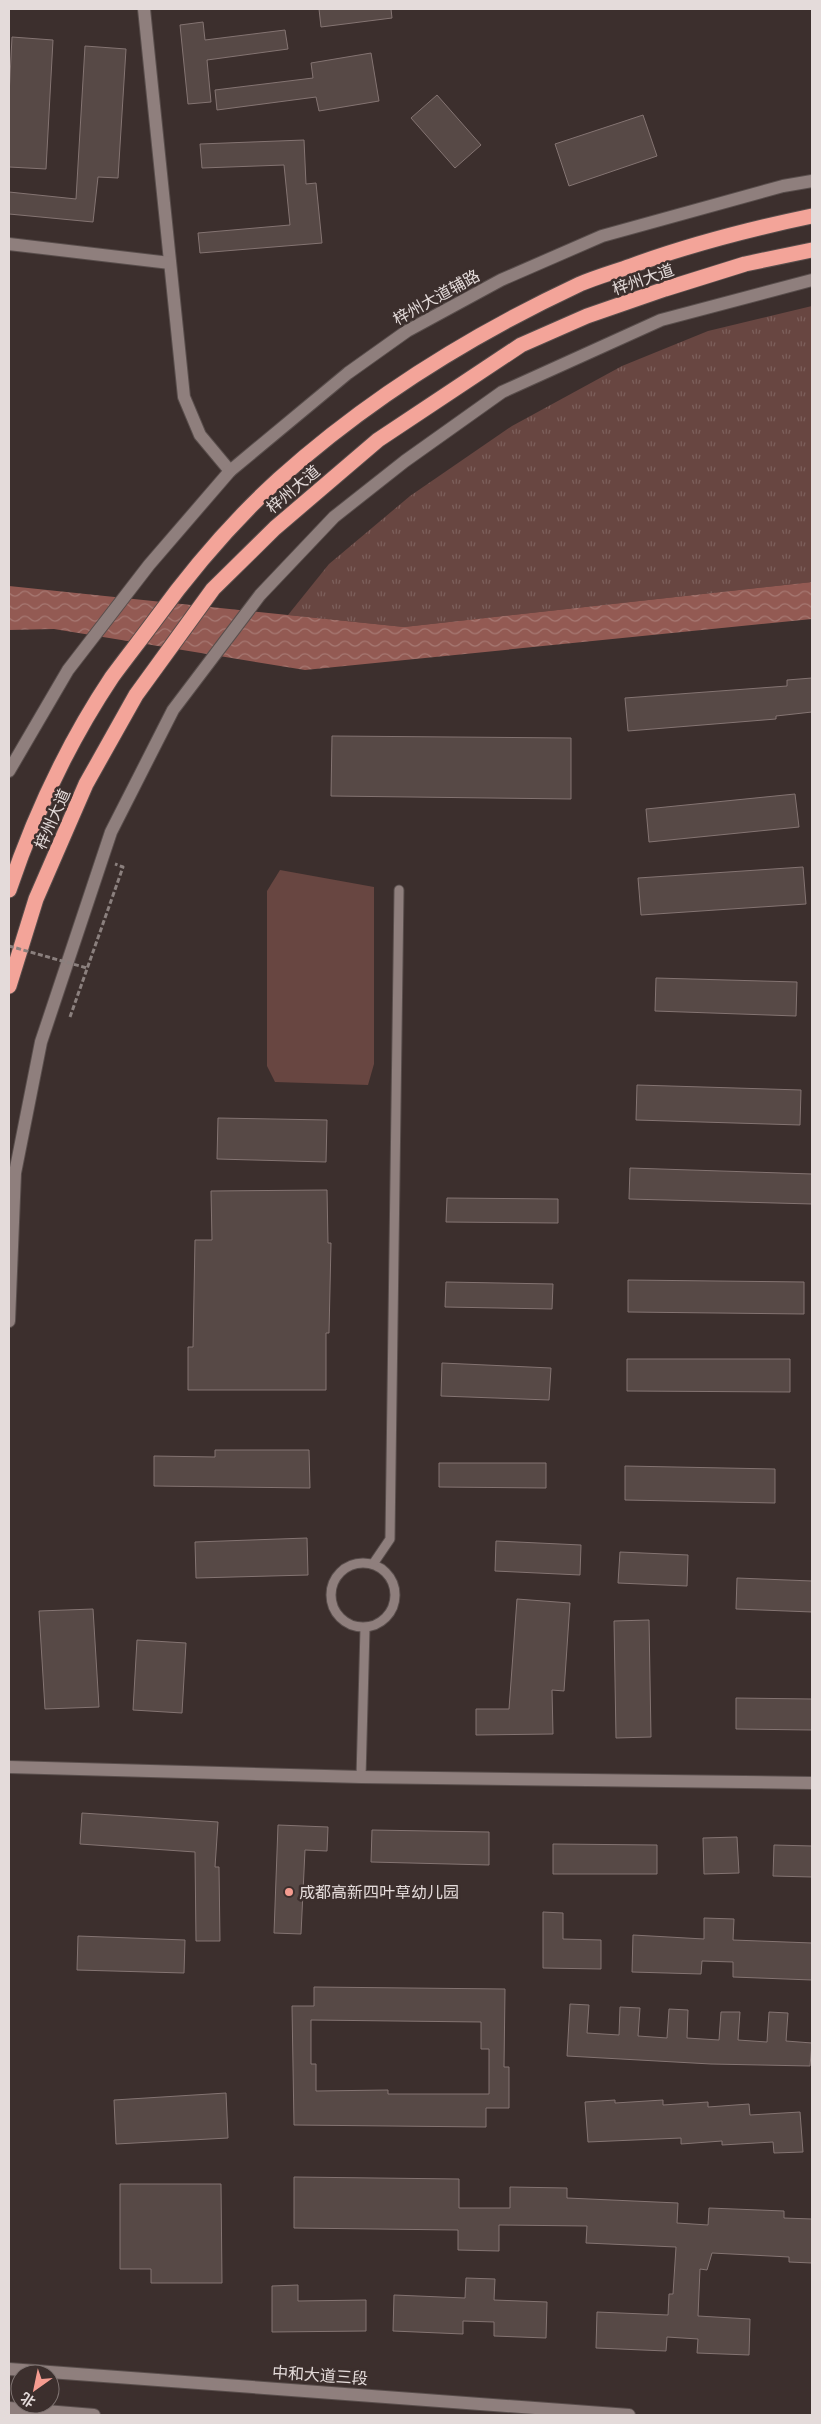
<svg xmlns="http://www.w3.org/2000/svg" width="821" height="2424" viewBox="0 0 821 2424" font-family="Merriweather,'Noto Sans SC',serif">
<defs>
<pattern id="grass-tufts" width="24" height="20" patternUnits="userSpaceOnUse" patternTransform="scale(1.25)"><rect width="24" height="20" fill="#684641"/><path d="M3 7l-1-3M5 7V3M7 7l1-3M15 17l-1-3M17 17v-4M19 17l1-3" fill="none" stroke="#7d605c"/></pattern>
<pattern id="water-waves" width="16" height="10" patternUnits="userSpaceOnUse" patternTransform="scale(1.25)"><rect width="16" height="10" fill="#935a53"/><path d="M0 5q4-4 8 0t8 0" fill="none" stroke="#a77973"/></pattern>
</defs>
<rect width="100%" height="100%" fill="#3c2f2d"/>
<!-- grass -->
<polygon fill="url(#grass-tufts)" points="812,306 812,582 404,627 288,615 329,564 410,496 512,426 622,366 708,331"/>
<!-- pitch -->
<polygon fill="#684641" points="280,870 374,887 374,1064 368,1085 275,1082 267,1066 267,891"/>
<!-- water -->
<polygon fill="url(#water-waves)" points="812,582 812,619 305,670 54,629 9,630 9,586 404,627"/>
<!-- building -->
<g fill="#574946" stroke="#847472" fill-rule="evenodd">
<polygon points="319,9 391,9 392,18 321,27"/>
<polygon points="203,22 205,40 285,30 288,49 207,60 211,102 188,104 180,25"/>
<polygon points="12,37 53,40 46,169 9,167 9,96"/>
<polygon points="85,46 126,49 118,178 98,177 93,222 9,214 9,192 76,199"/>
<polygon points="371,53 379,101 319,111 316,97 217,110 215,90 313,78 311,63"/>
<polygon points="437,95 481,145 455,168 411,118"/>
<polygon points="643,115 657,156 569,186 555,144"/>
<polygon points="304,140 306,184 316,183 322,243 200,253 198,233 290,225 284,165 202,168 200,144"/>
<polygon points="812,678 812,712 776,716 776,719 628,731 625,698 787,686 787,680"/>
<polygon points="332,736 571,738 571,799 331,796"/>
<polygon points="795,794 799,827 649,842 646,809"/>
<polygon points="803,867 806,904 641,915 638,878"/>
<polygon points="656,978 797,982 796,1016 655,1011"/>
<polygon points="637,1085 801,1090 800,1125 636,1120"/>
<polygon points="218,1118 327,1120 326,1162 217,1159"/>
<polygon points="630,1168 812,1174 812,1204 629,1199"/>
<polygon points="327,1190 328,1243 331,1243 329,1333 326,1333 326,1390 188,1390 188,1347 193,1347 195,1240 212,1240 211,1191"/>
<polygon points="447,1198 558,1199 558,1223 446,1222"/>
<polygon points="628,1280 804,1282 804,1314 628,1312"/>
<polygon points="446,1282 553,1284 552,1309 445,1307"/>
<polygon points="627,1359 790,1359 790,1392 627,1391"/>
<polygon points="442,1363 551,1368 549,1400 441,1396"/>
<polygon points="215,1450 309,1450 310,1488 154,1486 154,1456 215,1457"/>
<polygon points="439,1463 546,1463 546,1488 439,1487"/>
<polygon points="625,1466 775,1469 775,1503 625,1500"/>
<polygon points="307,1538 308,1575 196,1578 195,1542"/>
<polygon points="496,1541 581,1545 580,1575 495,1571"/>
<polygon points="620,1552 688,1555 687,1586 618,1583"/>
<polygon points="737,1578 812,1581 812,1612 736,1609"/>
<polygon points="517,1599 570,1603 564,1691 552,1690 553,1734 476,1735 476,1709 509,1709"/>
<polygon points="93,1609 99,1707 45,1709 39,1611"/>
<polygon points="649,1620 651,1737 616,1738 614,1621"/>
<polygon points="137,1640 186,1643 182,1713 133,1710"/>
<polygon points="736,1698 812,1699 812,1730 736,1729"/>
<polygon points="82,1813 218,1822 215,1867 219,1867 220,1941 196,1941 195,1852 80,1844"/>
<polygon points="278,1825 328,1827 327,1851 305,1850 301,1934 274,1933"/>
<polygon points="372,1830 489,1832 489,1865 371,1862"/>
<polygon points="737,1837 739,1873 704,1874 703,1838"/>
<polygon points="553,1844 657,1845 657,1874 553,1874"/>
<polygon points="774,1845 812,1846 812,1877 773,1876"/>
<polygon points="543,1912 563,1913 563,1939 601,1940 601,1969 543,1968"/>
<polygon points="704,1918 734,1919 733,1940 812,1943 812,1980 733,1977 733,1962 702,1961 701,1974 632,1972 633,1935 704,1939"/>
<polygon points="78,1936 185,1940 184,1973 77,1970"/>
<path d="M314,1987L505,1989L504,2067H509V2108H486V2127L294,2125L292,2006H314ZM311,2020L481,2022V2049H489V2094H388V2090L316,2091V2064H311Z"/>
<polygon points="570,2004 589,2005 587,2033 619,2035 620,2007 640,2008 638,2036 667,2038 669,2009 688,2010 687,2038 719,2040 721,2012 740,2012 738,2040 767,2042 769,2012 788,2013 786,2041 812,2043 810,2066 711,2064 567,2056"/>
<polygon points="226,2093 228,2138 116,2144 114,2100"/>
<polygon points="615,2100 615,2103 663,2100 663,2105 708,2102 708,2107 749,2104 750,2115 800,2112 803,2152 774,2153 773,2142 722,2145 722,2141 681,2144 681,2138 588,2142 585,2102"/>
<polygon points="294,2177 459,2179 459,2208 510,2208 510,2187 567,2188 567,2198 678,2203 677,2223 708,2225 709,2208 784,2211 784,2218 812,2219 812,2263 789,2262 789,2257 712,2253 707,2270 700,2269 698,2316 750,2319 749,2355 697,2353 698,2339 667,2337 666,2351 596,2348 597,2312 668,2315 669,2294 673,2294 676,2247 586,2243 587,2226 499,2225 499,2251 458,2250 458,2230 294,2228"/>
<polygon points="120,2184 221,2184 222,2283 151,2283 151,2269 120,2269"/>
<polygon points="466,2278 495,2279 494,2300 547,2302 546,2338 494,2336 494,2322 463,2321 463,2334 393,2331 394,2295 465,2298"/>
<polygon points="298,2285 298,2301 366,2300 366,2331 272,2332 272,2286"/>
</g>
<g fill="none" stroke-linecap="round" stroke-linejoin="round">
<defs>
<g id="lane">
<circle cx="363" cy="1595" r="32"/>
<polyline points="373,1564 390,1539 399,890"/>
<polyline points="361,1777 365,1628"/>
</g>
<g id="street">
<polyline points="144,9 184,397 200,435 230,471"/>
<polyline points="9,244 170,263"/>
<polyline points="9,1767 361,1777 812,1783"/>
</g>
<g id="secondary">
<polyline points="9,771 68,670 149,565 230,471 348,373 407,331 501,280 602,236 783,186 812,181"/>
<polyline points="9,1321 15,1173 41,1042 111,832 173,710 260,595 334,517 405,461 502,392 661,320 812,280"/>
<polyline points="9,2369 629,2415"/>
<polyline points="9,2408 94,2415"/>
</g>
<g id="highway">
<path d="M9,890C34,816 68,743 112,677C126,658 141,639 155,620C192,569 233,521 279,479C367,400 473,334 580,284C596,277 614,272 631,266C691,244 750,229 812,216"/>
<polyline points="9,986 36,899 86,784 136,695 213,589 275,528 378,440 521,345 587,316 665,289 745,264 812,250"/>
</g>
</defs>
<!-- lane casing -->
<use href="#lane" stroke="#594e4c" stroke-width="11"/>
<!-- street casing -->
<use href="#street" stroke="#594e4c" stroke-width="14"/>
<!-- secondary casing -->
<use href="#secondary" stroke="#594e4c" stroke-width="14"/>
<!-- highway casing -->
<use href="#highway" stroke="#594e4c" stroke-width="17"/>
<!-- path -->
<polyline stroke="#8b807e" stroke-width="3" stroke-dasharray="5 2.5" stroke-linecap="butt" points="70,1017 123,867 115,864"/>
<!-- lane -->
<use href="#lane" stroke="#8f7f7d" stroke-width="9"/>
<!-- street -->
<use href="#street" stroke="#8f7f7d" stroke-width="12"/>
<!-- secondary -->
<use href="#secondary" stroke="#8f7f7d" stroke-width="12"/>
<!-- highway -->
<use href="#highway" stroke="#f3a499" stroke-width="15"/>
<!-- path-bridge -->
<polyline stroke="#8b807e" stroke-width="3" stroke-dasharray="5 2.5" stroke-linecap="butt" points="9,946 87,968"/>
</g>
<!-- markers -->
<circle fill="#f59c90" stroke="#3c2f2d" stroke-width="2" cx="289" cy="1892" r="5"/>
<g text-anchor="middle" stroke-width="5" stroke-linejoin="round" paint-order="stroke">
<!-- street labels -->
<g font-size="16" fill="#e4dbda" stroke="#3c2f2d">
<text transform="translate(643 279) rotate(-19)" y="6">梓州大道</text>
<text transform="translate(436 297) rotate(-29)" y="6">梓州大道辅路</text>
<text transform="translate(293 489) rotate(-40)" y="6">梓州大道</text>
<text transform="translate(52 819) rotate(-66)" y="6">梓州大道</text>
<text transform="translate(320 2375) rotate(4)" y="6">中和大道三段</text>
</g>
<!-- poi labels -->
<g font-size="16" fill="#e4dbda" stroke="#3c2f2d" text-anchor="start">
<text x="299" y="1898">成都高新四叶草幼儿园</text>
</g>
</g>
<!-- border -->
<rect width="821" height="2424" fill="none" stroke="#e4dbda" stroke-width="20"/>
<!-- north arrow -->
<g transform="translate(35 2389) rotate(213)"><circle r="24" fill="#3c2f2d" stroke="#7f7472"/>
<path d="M0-4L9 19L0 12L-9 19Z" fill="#f59c90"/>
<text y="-8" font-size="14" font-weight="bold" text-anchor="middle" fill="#e4dbda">北</text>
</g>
</svg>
